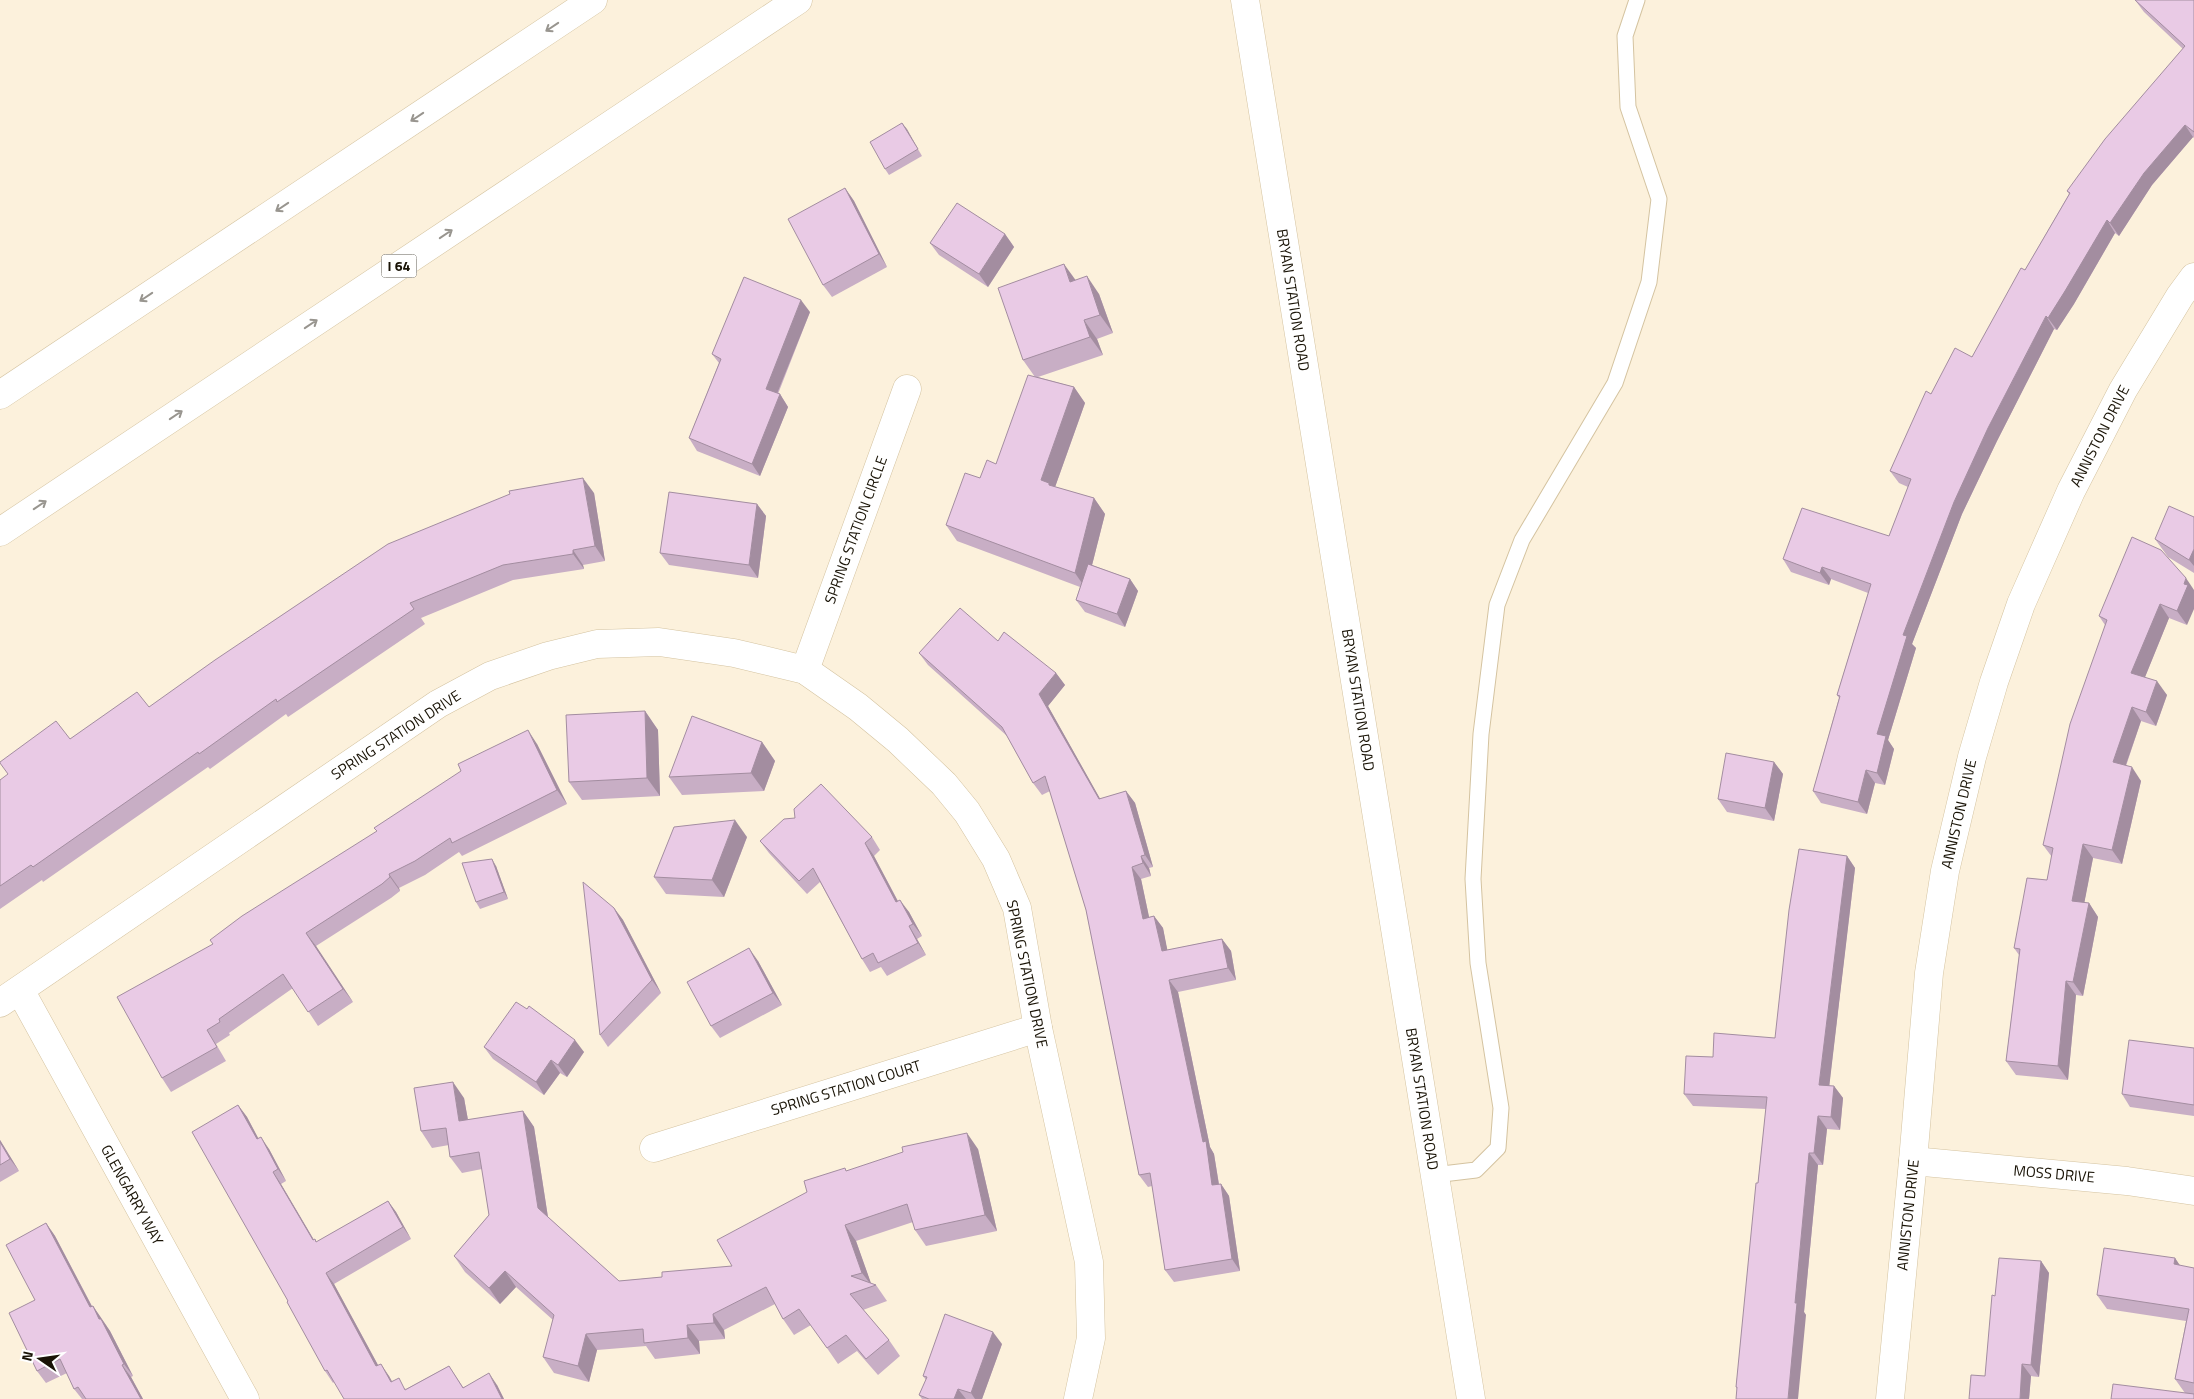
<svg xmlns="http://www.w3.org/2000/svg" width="2194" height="1399" viewBox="0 0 2194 1399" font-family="'Titillium Web',sans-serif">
<rect width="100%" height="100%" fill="#fcf1dc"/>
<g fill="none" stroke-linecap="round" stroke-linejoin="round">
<defs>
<polyline id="lane" points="1434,1175 1476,1170 1498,1148 1501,1108 1478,963 1473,879 1481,734 1497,605 1522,540 1615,383 1649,282 1659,199 1628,107 1625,36 1637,0"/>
<g id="street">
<polyline points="805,670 907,389"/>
<polyline points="20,990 245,1399"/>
<polyline points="0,1003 438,704 490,676 548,656 597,644 659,642 734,653 805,670 858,707 898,740 944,784 967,812 996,859 1017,908 1038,1028 1089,1262 1091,1338 1078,1399"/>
<polyline points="654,1148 1038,1028"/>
<polyline points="1913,1161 2127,1181 2194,1191"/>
</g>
<g id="secondary">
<polyline points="1245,0 1471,1399"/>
<polyline points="1890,1399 1913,1161 1929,973 1945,871 1972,757 1994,682 2021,604 2071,491 2123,390 2180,296 2194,277"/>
</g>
<g id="highway">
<polyline points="0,395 593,0"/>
<polyline points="0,532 798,0"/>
</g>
</defs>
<!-- lane casing -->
<use href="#lane" stroke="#d4c3a0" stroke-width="17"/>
<!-- street casing -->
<use href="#street" stroke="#d4c3a0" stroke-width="29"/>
<!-- secondary casing -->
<use href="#secondary" stroke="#d4c3a0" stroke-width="29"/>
<!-- highway casing -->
<use href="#highway" stroke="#d4c3a0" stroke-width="29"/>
<!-- lane -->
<use href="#lane" stroke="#fff" stroke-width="15"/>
<!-- street -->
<use href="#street" stroke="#fff" stroke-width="28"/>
<!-- secondary -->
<use href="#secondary" stroke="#fff" stroke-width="28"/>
<!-- highway -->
<use href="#highway" stroke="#fff" stroke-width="28"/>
</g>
<!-- wall -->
<g fill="#c8aec5">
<polygon points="2135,0 2194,0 2194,138 2193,137 2152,185 2119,236 2115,233 2074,304 2057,330 2054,329 1997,441 1962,514 1912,644 1916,648 1888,740 1894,749 1885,785 1875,783 1867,814 1821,803 1813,791 1839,698 1837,695 1868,593 1831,579 1829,585 1791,572 1783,559 1889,536 1908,487 1899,483 1890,471 1931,394 1972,357 2025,270 2069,194 2067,191 2183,49 2144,12"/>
<polygon points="902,123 922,156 889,175 885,169"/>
<polygon points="845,188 854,201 887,267 832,297 823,285"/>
<polygon points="1005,234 1014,247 988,287 939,255 930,243"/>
<polygon points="1075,280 1099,294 1113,333 1097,339 1103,355 1038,377 1074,387 1085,403 1055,487 1094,498 1105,514 1092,565 1130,579 1138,591 1125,627 1085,612 1076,600 1080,587 957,541 946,525 980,478 996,464 1035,377 1023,360"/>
<polygon points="810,312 778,394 780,394 788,407 760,476 697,451 689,438 719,363 712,354"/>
<polygon points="594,493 605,561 583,565 584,569 513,580 421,618 425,624 288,717 286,714 210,769 208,767 43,882 42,880 0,909 0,780 70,739 149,707"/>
<polygon points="757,504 766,516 758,578 669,565 660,553"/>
<polygon points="2194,517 2194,573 2168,557 2187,625 2169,618 2145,677 2167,695 2156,726 2141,721 2126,766 2141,781 2122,864 2093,858 2084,903 2089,903 2098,917 2083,996 2076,995 2068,1080 2016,1075 2006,1061 2019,955 2014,948 2047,880 2052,857 2043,845 2105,625 2099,616 2168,557 2155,539"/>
<polygon points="998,641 1056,673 1065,685 1048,706 1100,799 1126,791 1135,803 1153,867 1149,868 1151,876 1141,879 1149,917 1154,916 1163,928 1167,950 1222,939 1231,951 1236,980 1178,992 1210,1147 1214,1154 1219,1184 1221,1184 1229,1196 1240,1271 1174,1282 1165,1270 1152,1186 1148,1187 1139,1175 1086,910 1050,791 1042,795 1033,783 1007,736 928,665 919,653"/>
<polygon points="645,711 658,730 660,796 582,800 569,782"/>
<polygon points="762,742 775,761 764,791 682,795 669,777"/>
<polygon points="537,744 567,804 462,856 459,852 425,875 399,888 400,891 391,898 316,946 353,1002 318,1026 293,988 229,1033 230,1035 216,1044 226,1061 171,1092 162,1078 213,944"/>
<polygon points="1774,762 1783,774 1774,821 1727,812 1718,799"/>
<polygon points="747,837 724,897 666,894 654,877"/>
<polygon points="872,837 880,850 874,856 898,901 909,912 922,936 917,939 926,955 887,976 881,967 870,972 862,959 820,882 807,894 769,853 760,841"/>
<polygon points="1847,856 1855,868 1829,1086 1834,1086 1843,1098 1840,1130 1827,1129 1823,1165 1818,1165 1804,1312 1806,1315 1737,1389 1736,1387 1758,1183 1766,1109 1693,1106 1684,1094 1713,1057 1775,1038"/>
<polygon points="496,866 508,899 480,909 476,902"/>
<polygon points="614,908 623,920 661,993 608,1047 600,1035"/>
<polygon points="758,961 782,1005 720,1038 711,1026"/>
<polygon points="527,1009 584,1052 567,1077 560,1073 544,1095 493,1059 484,1047"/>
<polygon points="2194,1048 2194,1116 2130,1107 2122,1094"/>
<polygon points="464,1098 468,1120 523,1111 534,1127 548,1217 619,1281 662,1277 732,1266 846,1171 978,1149 997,1231 926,1246 915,1230 913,1222 856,1241 871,1284 876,1285 887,1301 863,1310 889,1340 900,1356 878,1375 857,1351 838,1364 811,1325 794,1335 783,1319 775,1304 724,1330 725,1339 699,1341 700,1354 655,1359 646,1346 597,1350 589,1382 554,1373 543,1357 553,1320 516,1287 500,1304 465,1272 454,1256 489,1215 482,1169 462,1173 450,1157 449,1145 432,1148 421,1131"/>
<polygon points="238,1105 247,1117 258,1138 269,1149 286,1181 281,1184 314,1240 317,1242 388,1201 396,1212 411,1239 334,1284 378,1365 389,1376 392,1382 406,1389 449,1366 463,1387 497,1385 504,1399 334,1382 333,1383 325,1371 288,1301"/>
<polygon points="0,1140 19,1171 0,1182"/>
<polygon points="46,1223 55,1236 92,1306 93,1306 110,1331 133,1376 131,1377 143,1399 82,1399 74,1389 67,1373 46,1383 37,1371 35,1300"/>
<polygon points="2175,1258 2180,1266 2194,1268 2194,1399 2185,1393 2175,1379 2186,1321 2107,1309 2097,1295"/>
<polygon points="2041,1261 2049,1273 2039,1377 2031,1376 2029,1399 1969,1399 1985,1376"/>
<polygon points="1002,1344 982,1399 922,1399 919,1395 926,1380 923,1376"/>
</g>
<!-- shaded-wall -->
<g fill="#a38da0">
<polygon points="902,123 907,129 922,156 918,149"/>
<polygon points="2185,125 2193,137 2152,185 2119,236 2110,223 2144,173"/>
<polygon points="845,188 854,201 887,267 879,254"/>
<polygon points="2107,220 2115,233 2074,304 2057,330 2048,318"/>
<polygon points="1005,234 1014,247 988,287 979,274"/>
<polygon points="1064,264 1077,282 1070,282"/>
<polygon points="1087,276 1099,294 1113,333 1100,315"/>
<polygon points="801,300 810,312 774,401 766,389"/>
<polygon points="2046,316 2054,329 1997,441 1962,514 1912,644 1916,648 1888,740 1894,749 1885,785 1877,773 1877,734 1903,635 1954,502 1988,428"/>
<polygon points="1084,320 1097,339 1103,355 1090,337"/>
<polygon points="1074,387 1085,403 1054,490 1041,480"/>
<polygon points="780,394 788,407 760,476 752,464"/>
<polygon points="583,478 594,493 605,561 595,546"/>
<polygon points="1094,498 1105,514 1086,589 1075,573"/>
<polygon points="757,504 766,516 758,578 749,565"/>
<polygon points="2194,549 2194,566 2189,560"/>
<polygon points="573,550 583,565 584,569 573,554"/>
<polygon points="1822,567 1831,579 1829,585 1820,573"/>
<polygon points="2186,578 2194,590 2194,609 2187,625 2177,611 2184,584"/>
<polygon points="1130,579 1138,591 1125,627 1117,614"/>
<polygon points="2160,604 2169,618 2141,687 2131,673"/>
<polygon points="1056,673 1065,685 1048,706 1107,811 1099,799 1039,694"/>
<polygon points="2157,681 2167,695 2156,726 2146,712"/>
<polygon points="2132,707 2141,721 2122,776 2113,762"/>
<polygon points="645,711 658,730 660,796 647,778"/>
<polygon points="528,730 537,744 567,804 557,790"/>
<polygon points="762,742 775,761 764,791 751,773"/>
<polygon points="1774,762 1783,774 1774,821 1765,808"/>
<polygon points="2132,767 2141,781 2122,864 2112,850"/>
<polygon points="1866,770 1875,783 1867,814 1858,802"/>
<polygon points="1126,791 1135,803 1153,867 1145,855"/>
<polygon points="735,820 747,837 724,897 712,880"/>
<polygon points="865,843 874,856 905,915 896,902"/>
<polygon points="2083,844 2093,858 2082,915 2072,901"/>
<polygon points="1141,856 1149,868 1151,876 1143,863"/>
<polygon points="1847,856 1855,868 1828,1097 1819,1085"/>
<polygon points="492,859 496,866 508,899 504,892"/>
<polygon points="1132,867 1141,879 1152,931 1143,919"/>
<polygon points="389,874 399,888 400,891 390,877"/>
<polygon points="900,900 909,912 922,936 913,924"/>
<polygon points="2089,903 2098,917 2083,996 2073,982"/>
<polygon points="614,908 623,920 661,993 652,980"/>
<polygon points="1154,916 1163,928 1170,963 1162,951"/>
<polygon points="909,926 917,939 926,955 918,943"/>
<polygon points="306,933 316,946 353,1002 343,989"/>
<polygon points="1222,939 1231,951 1236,980 1228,968"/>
<polygon points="749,948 758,961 782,1005 773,993"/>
<polygon points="1169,980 1178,992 1210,1147 1214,1154 1221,1198 1212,1185"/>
<polygon points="2066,981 2076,995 2068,1080 2058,1066"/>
<polygon points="575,1040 584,1052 567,1077 558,1065"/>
<polygon points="551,1060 560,1073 544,1095 536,1082"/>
<polygon points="453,1082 464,1098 471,1137 459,1121"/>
<polygon points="1834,1086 1843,1098 1840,1130 1831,1117"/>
<polygon points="238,1105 247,1117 265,1151 257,1139"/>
<polygon points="523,1111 534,1127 549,1224 538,1208"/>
<polygon points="1818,1116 1827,1129 1823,1165 1814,1153"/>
<polygon points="967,1133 978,1149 997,1231 985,1215"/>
<polygon points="261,1137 269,1149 286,1181 278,1169"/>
<polygon points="0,1140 19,1171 10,1159 0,1142"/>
<polygon points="1809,1153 1818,1165 1804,1312 1806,1315 1798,1399 1788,1399 1795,1303"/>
<polygon points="273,1172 281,1184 321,1252 313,1240"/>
<polygon points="1221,1184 1229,1196 1240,1271 1232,1259"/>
<polygon points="388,1201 396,1212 411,1239 403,1227"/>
<polygon points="46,1223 55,1236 99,1320 90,1307"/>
<polygon points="845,1225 856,1241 872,1286 862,1273"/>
<polygon points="2175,1258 2185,1273 2174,1264"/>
<polygon points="2041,1261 2049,1273 2039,1377 2031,1365"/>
<polygon points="505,1271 516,1287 500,1304 489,1288"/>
<polygon points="326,1273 334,1284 385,1378 376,1366"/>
<polygon points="93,1306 110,1331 133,1376 124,1364 99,1319"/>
<polygon points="713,1314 724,1330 725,1339 714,1323"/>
<polygon points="687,1325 699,1341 700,1354 688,1338"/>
<polygon points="993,1332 1002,1344 982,1399 975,1399 971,1393"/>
<polygon points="586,1334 597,1350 589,1382 578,1366"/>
<polygon points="381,1364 389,1376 399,1394 391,1382"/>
<polygon points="2022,1364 2031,1376 2029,1399 2020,1399"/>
<polygon points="122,1365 131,1377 143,1399 141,1399"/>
<polygon points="489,1373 497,1385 504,1399 502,1399"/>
<polygon points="958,1389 966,1399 954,1399"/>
</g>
<!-- building -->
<g fill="#e9cae5" stroke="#a38da0">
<polygon points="2135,0 2194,0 2194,132 2185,125 2144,173 2110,223 2107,220 2065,291 2048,318 2046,316 1988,428 1954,502 1903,635 1907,636 1877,734 1886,736 1877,773 1866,770 1858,802 1813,791 1840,696 1837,695 1871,584 1822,567 1820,573 1783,559 1802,508 1889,536 1911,479 1890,471 1926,391 1931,394 1955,348 1972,357 2021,268 2025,270 2070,193 2067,191 2105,139 2185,46"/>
<polygon points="902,123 918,149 885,169 870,142"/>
<polygon points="845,188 879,254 823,285 788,219"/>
<polygon points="957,203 1005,234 979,274 930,243"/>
<polygon points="1064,264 1070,282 1087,276 1100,315 1084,320 1090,337 1023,360 998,288"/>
<polygon points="744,277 801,300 766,389 780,394 752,464 689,438 721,359 712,354"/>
<polygon points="1028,375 1074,387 1041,480 1049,483 1049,485 1094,498 1075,573 946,525 965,473 980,478 987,460 996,464"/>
<polygon points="583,478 595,546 573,550 573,554 503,565 410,603 414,609 277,702 276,699 199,754 198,752 33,867 31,865 0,886 0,780 8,774 0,763 0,762 56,721 70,739 137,692 149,707 215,660 388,544 510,494 509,491"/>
<polygon points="669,492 757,504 749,565 660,553"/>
<polygon points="2169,506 2194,517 2194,549 2189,560 2155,539"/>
<polygon points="2132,537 2161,550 2186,578 2184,584 2188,585 2177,611 2160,604 2131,673 2157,681 2146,712 2132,707 2113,762 2132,767 2112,850 2083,844 2072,901 2089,903 2073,982 2066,981 2058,1066 2006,1061 2020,949 2014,948 2027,878 2047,880 2053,848 2043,845 2070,724 2107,620 2099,616"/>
<polygon points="1088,564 1130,579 1117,614 1076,600"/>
<polygon points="960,608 998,641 1004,632 1056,673 1039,694 1099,799 1126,791 1145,855 1141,856 1143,863 1132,867 1143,919 1154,916 1162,951 1222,939 1228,968 1169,980 1203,1142 1206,1141 1212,1185 1221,1184 1232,1259 1165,1270 1150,1173 1139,1175 1086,910 1045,776 1033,783 1002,727 919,653"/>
<polygon points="645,711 647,778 569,782 566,715"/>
<polygon points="692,716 762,742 751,773 669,777"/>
<polygon points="528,730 557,790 452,843 450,838 415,861 389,874 390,877 382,884 306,933 343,989 308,1012 283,974 219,1019 220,1022 207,1030 217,1047 162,1078 117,997 213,944 210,940 242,916 377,831 374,828 461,771 458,764"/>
<polygon points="1726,753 1774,762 1765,808 1718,799"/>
<polygon points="821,784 872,837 865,843 896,902 900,900 913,924 909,926 918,943 878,963 873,953 862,959 813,868 799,881 760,841 784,819 795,818 794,809"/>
<polygon points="735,820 712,880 654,877 674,827"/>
<polygon points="1799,849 1847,856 1819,1085 1834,1086 1831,1117 1818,1116 1814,1153 1809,1153 1795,1303 1797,1303 1788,1399 1736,1399 1737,1387 1736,1387 1756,1183 1758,1183 1767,1097 1684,1094 1686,1056 1713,1057 1714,1033 1775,1038 1789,910"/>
<polygon points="492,859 504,892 476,902 462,863"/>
<polygon points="583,882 614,908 652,980 600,1035"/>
<polygon points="749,948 773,993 711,1026 687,982"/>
<polygon points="516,1002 527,1009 529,1006 575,1040 558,1065 551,1060 536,1082 484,1047"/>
<polygon points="2129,1040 2194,1048 2194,1105 2122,1094"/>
<polygon points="453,1082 459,1121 523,1111 538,1208 619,1281 662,1277 662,1272 732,1266 717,1240 807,1192 804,1181 845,1168 846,1171 903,1152 902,1147 967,1133 985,1215 915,1230 907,1204 845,1225 862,1273 851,1276 876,1285 850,1294 889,1340 866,1359 846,1335 827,1348 799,1309 783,1319 766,1287 713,1314 714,1323 687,1325 688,1338 644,1343 643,1329 586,1334 578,1366 543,1357 554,1315 505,1271 489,1288 454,1256 489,1215 479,1152 450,1157 446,1128 421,1131 414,1088"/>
<polygon points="238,1105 257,1139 261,1137 278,1169 273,1172 313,1240 315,1239 316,1242 388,1201 403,1227 326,1273 376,1366 381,1364 391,1382 399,1378 405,1390 449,1366 463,1388 489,1373 502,1399 344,1399 327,1370 325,1371 287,1302 288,1301 192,1132"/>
<polygon points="0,1142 10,1159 0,1165"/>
<polygon points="46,1223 90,1307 93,1306 99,1319 101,1319 124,1364 122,1365 141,1399 86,1399 78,1387 74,1389 60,1359 37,1371 9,1313 35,1300 6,1245"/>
<polygon points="2104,1248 2175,1258 2174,1264 2194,1268 2194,1383 2175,1379 2189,1309 2097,1295"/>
<polygon points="1999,1258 2041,1261 2031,1365 2022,1364 2020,1399 1969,1399 1971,1375 1985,1376 1992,1295 1995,1296"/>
<polygon points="945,1314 993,1332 971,1393 958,1389 954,1399 929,1399 919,1395 927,1377 923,1376"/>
<polygon points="2113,1384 2194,1394 2194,1399 2111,1399"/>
</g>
<!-- one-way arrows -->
<defs><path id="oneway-shaft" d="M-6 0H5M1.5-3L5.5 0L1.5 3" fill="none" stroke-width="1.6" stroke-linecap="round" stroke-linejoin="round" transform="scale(1.25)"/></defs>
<g stroke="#98958f">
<use href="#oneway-shaft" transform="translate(552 27) rotate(146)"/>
<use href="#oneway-shaft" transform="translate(417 117) rotate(146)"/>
<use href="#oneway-shaft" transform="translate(282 207) rotate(146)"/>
<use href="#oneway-shaft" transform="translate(446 234) rotate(-34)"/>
<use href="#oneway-shaft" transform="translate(146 297) rotate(146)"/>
<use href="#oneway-shaft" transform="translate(311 324) rotate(-34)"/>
<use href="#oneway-shaft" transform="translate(176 415) rotate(-34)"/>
<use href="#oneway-shaft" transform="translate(40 505) rotate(-34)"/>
</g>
<g text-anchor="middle" stroke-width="5" stroke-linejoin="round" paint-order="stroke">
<!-- shield labels -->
<rect fill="#fff" stroke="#5e5a51" stroke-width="1" x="381.5" y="254.5" width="35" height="23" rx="4"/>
<g font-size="14" font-weight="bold" fill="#191306">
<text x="399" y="271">I 64</text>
</g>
<!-- street labels -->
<g font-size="15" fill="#191306" stroke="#fff">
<text transform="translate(1293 300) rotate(81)" y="5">BRYAN STATION ROAD</text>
<text transform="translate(2100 436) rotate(-63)" y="5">ANNISTON DRIVE</text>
<text transform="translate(856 530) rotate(-70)" y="5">SPRING STATION CIRCLE</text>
<text transform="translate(1358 700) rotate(81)" y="5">BRYAN STATION ROAD</text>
<text transform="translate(396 735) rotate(-33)" y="5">SPRING STATION DRIVE</text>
<text transform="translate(1959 814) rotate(-77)" y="5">ANNISTON DRIVE</text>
<text transform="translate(1027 974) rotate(78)" y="5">SPRING STATION DRIVE</text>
<text transform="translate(846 1088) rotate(-17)" y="5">SPRING STATION COURT</text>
<text transform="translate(1422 1099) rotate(81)" y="5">BRYAN STATION ROAD</text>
<text transform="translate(2054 1174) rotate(5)" y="5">MOSS DRIVE</text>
<text transform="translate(132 1195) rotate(61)" y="5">GLENGARRY WAY</text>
<text transform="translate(1908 1215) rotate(-84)" y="5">ANNISTON DRIVE</text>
</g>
</g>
<!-- north arrow -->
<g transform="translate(40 1359) rotate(283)" stroke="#ffffff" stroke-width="4" paint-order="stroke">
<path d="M0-4L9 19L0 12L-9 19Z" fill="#191306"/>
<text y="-8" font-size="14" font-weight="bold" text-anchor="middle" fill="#191306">N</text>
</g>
</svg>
